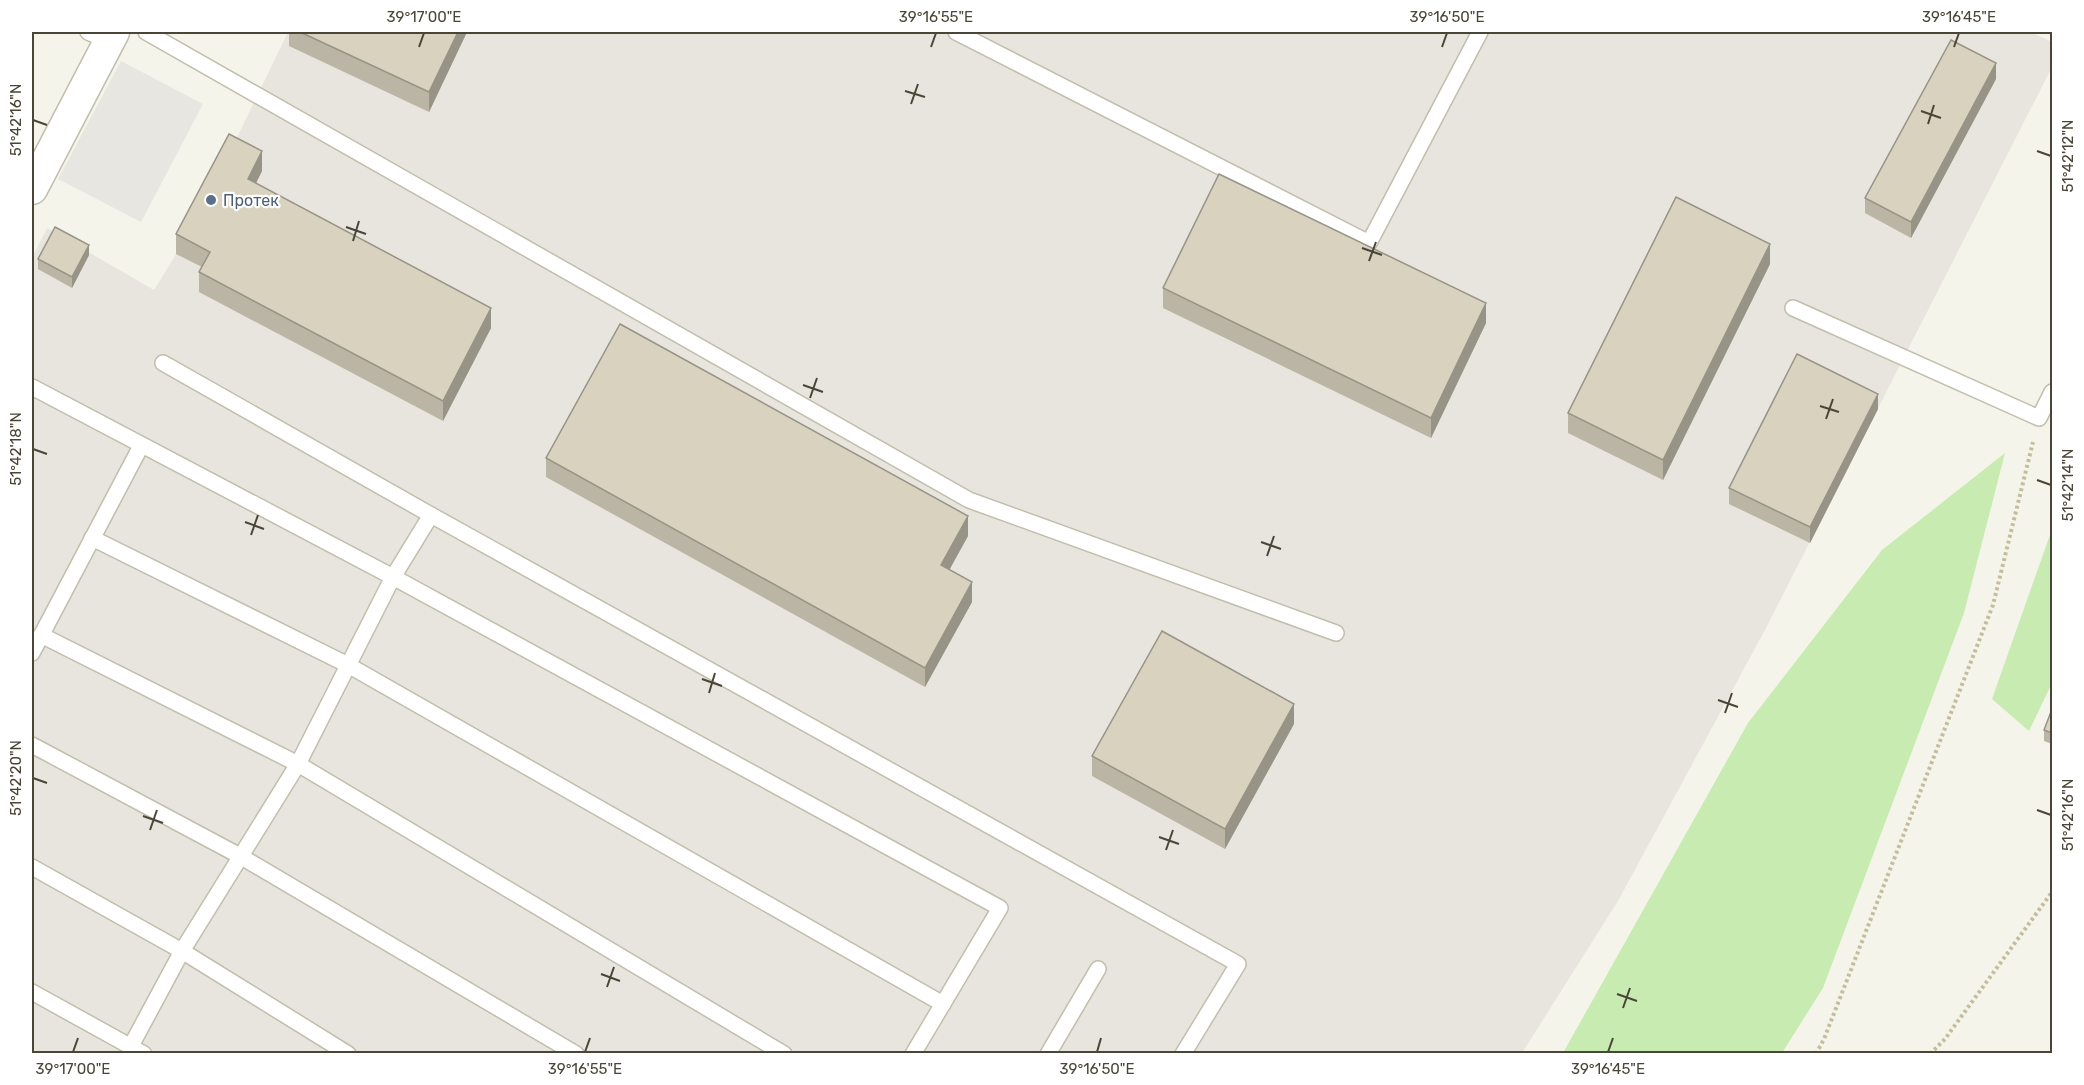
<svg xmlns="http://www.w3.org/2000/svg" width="2084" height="1085" viewBox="0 0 2084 1085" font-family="Rubik,sans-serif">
<rect width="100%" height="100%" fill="#f5f4ea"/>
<!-- industrial -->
<polygon fill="#e8e5de" points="288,32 2031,32 2052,42 2052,67 1765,630 1618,901 1522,1053 32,1053 32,258 47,228 154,290 176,254 229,154"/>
<!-- green -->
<g fill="#c7ebb1">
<polygon points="2005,453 1964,613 1823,988 1782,1053 1563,1053 1748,723 1882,550"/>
<polygon points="2052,529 2052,683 2029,731 1992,699"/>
</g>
<!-- parking -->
<polygon fill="#e7e6e1" points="121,61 203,104 141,222 58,179"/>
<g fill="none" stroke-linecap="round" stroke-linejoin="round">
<defs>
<g id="service">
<polyline points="88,32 109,41"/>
<polyline points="146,32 969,500 1336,633"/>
<polyline points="956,32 1369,243 1480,32"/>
<polyline points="1793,308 2039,418 2052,392"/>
<polyline points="163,363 431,515 1238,964 1183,1054"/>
<polyline points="32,387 393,577 1000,908 913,1054"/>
<polyline points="92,538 348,665 943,1004"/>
<polyline points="41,635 298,764 784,1054"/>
<polyline points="32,653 141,446"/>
<polyline points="32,745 240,856 576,1054"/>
<polyline points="32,867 182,951 348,1054"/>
<polyline points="32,992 144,1054"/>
<polyline points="131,1046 182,951 298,764 393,577 431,515"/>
<polyline points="1048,1054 1098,969"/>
</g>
<polyline id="minor" points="32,189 114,32"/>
</defs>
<!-- service casing -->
<use href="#service" stroke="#c2beac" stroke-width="18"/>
<!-- minor casing -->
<use href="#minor" stroke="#c2beac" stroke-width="33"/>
<!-- path -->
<g stroke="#c4bd9c" stroke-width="4" stroke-dasharray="3 3" stroke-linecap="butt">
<polyline points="1816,1054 1824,1039 1993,605 2033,442"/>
<polyline points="1930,1054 1945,1039 2052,892"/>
</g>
<!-- service -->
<use href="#service" stroke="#fff" stroke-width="15"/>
<!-- minor -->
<use href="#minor" stroke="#fff" stroke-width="30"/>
</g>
<!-- wall -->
<g fill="#bab5a4">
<polygon points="289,32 467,32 429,112 289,46"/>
<polygon points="1996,79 1911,238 1865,213 1865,198"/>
<polygon points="262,171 256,183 491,328 443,421 199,292 199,272 202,267 176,254 176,234"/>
<polygon points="89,255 72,288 38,269 38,259"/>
<polygon points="1770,264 1663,480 1568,433 1568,413"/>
<polygon points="1163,288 1486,323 1431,438 1163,308"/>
<polygon points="1878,409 1810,543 1729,504 1729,488"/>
<polygon points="546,458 968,536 949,570 972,602 925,687 546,477"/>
<polygon points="2052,709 2052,744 2044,741 2044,730"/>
<polygon points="1294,724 1225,849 1092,776 1092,756"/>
</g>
<!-- shaded-wall -->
<g fill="#979386">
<polygon points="458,32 467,32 429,112 429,92"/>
<polygon points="1996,63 1996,79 1911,238 1911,222"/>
<polygon points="262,151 262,171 248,199 248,179"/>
<polygon points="1770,244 1770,264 1663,480 1663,460"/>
<polygon points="89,245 89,255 72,288 72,277"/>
<polygon points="1486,303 1486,323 1431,438 1431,418"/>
<polygon points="491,308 491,328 443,421 443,401"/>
<polygon points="1878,394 1878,409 1810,543 1810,527"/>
<polygon points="968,516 968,536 941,585 941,565"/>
<polygon points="972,582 972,602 925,687 925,668"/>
<polygon points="1294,704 1294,724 1225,849 1225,829"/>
</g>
<!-- building -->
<g fill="#d8d2bf" stroke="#979386" stroke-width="1.5">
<polygon points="300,32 458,32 429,92"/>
<polygon points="1951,40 1996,63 1911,222 1865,198"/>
<polygon points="229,134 262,151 248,179 491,308 443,401 199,272 210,252 176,234"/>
<polygon points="1219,174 1486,303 1431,418 1163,288"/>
<polygon points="1676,197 1770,244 1663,460 1568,413"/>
<polygon points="55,227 89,245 72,277 38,259"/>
<polygon points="620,324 968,516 941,565 972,582 925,668 546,458"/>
<polygon points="1797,354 1878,394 1810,527 1729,488"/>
<polygon points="1162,631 1294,704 1225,829 1092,756"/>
<polygon points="2052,709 2052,733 2044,730"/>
</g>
<!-- ticks -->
<path fill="none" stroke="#4a4637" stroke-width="2" d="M419,47L424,33M931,47L936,33M1442,47L1447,33M1954,47L1959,33M905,91L925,97M911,104L918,84M1921,111L1941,118M33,120L47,125M1928,124L1934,105M2037,151L2051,156M346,227L366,234M353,241L359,221M1362,248L1382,255M1369,261L1376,242M803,385L823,392M810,398L817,378M1820,406L1839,412M1826,419L1833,399M33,449L47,454M2037,480L2051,485M245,522L264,529M251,535L258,515M1261,542L1281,549M1267,556L1274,536M702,679L722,686M709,693L715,673M1718,700L1738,707M1725,713L1732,693M33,778L47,783M2037,810L2051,815M143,816L163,823M150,830L157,810M1159,837L1179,844M1166,850L1173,830M601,974L620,981M607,987L614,967M1617,994L1637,1001M1623,1008L1630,988M73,1052L78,1038M585,1052L590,1038M1097,1052L1101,1038M1608,1052L1613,1038"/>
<!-- markers -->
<circle fill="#5c6f8a" stroke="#fff" stroke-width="2" cx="211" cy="200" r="6"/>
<g text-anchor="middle" stroke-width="4.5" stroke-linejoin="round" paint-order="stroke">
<!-- service labels -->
<g font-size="16" fill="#4e5e75" stroke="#fff" text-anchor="start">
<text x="223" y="206">Протек</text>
</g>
</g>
<!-- border -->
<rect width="2084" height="1085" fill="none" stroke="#ffffff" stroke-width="66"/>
<rect x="33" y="33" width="2018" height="1019" fill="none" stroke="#4a4637" stroke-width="2"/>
<g font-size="15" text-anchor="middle" fill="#4a4637">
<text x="424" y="22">39°17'00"E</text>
<text x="936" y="22">39°16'55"E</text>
<text x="1447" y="22">39°16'50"E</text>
<text x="1959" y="22">39°16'45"E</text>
<text transform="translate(16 120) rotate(-90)" y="5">51°42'16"N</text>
<text transform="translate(2068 156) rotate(-90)" y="5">51°42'12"N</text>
<text transform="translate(16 449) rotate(-90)" y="5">51°42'18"N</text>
<text transform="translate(2068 485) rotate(-90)" y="5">51°42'14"N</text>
<text transform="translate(16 778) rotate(-90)" y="5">51°42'20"N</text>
<text transform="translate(2068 815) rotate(-90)" y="5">51°42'16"N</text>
<text x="73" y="1074">39°17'00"E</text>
<text x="585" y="1074">39°16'55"E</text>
<text x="1097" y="1074">39°16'50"E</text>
<text x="1608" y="1074">39°16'45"E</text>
</g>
</svg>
